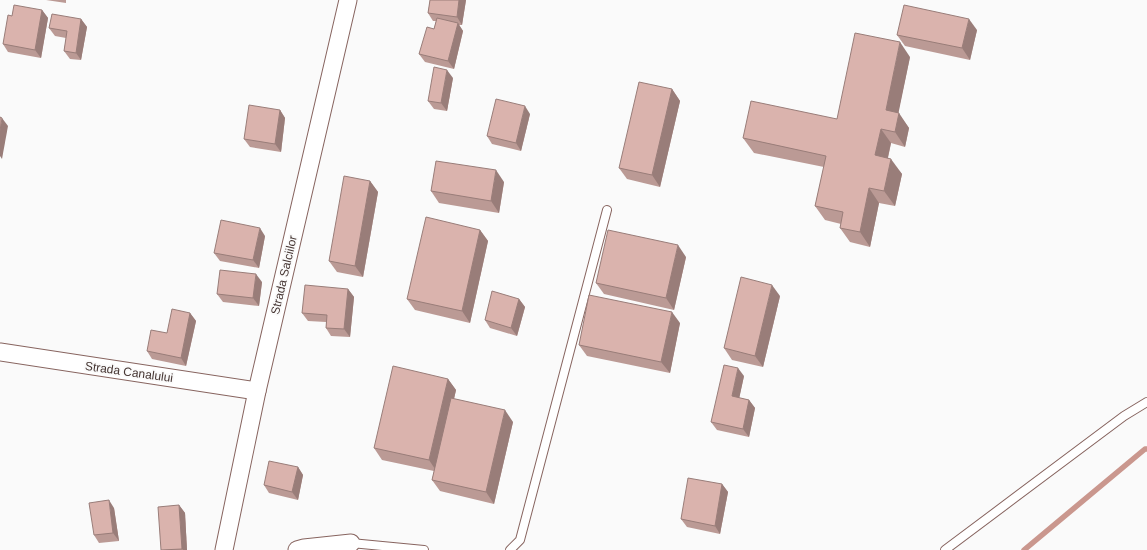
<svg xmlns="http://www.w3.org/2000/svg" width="1147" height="550" viewBox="0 0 1147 550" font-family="Helvetica,sans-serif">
<rect width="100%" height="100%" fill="#fafafa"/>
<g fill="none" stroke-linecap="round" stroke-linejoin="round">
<!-- stream -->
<polyline stroke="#ca978e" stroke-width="5.5" points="1024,550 1145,449 1147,449"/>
<defs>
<g id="service">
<polyline points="351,543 424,550"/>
<polyline points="510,550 520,540 607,210"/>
<polyline points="945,550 1124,416 1147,402"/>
</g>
<g id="minor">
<polyline points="0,352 257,391"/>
<polyline points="224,550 257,391 348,0"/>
<polyline points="297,550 304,548 351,543"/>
</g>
</defs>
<!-- service casing -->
<use href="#service" stroke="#87645f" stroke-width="10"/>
<!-- minor casing -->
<use href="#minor" stroke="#87645f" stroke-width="19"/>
<!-- service -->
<use href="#service" stroke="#fff" stroke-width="8"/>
<!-- minor -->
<use href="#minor" stroke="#fff" stroke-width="17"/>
</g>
<!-- wall -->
<g fill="#bb9a95">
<polygon points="46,0 66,0 66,3"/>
<polygon points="430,0 466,0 462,25 459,25 463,31 454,69 425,62 419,54 434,29 436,21 433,21 428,13"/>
<polygon points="42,10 48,18 41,58 8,52 3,44 12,16"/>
<polygon points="81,19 87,27 81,60 70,59 64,51 66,38 55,36 49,28"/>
<polygon points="977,30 970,60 905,46 897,35"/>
<polygon points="910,57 898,113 909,128 905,147 891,143 888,158 902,174 895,206 879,203 870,247 850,242 840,228 841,224 825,220 815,206 824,167 754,153 743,138 837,119"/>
<polygon points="453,78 447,111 434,109 428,101"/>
<polygon points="672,89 680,101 660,187 627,179 619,168"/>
<polygon points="280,110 285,118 281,152 250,147 244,139"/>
<polygon points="530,114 521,151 492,144 487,136"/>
<polygon points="370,181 378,192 363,277 337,272 329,261"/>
<polygon points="504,182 499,213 439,203 431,191"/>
<polygon points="480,230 488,241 470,323 415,310 407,299"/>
<polygon points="265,236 259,268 220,261 214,253"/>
<polygon points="686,257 674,310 604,294 596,283"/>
<polygon points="262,282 259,306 223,302 217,294"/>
<polygon points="348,289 354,297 350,337 331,336 326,328 326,322 308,321 302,313"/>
<polygon points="780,296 763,367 732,360 724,348"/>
<polygon points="519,299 525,307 517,336 490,328 485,320"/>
<polygon points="190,313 196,321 186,366 152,359 147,351"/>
<polygon points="680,323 670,373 587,356 579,345"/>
<polygon points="744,376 739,398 749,400 755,408 749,437 717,430 711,422"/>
<polygon points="448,379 456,390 454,399 513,422 494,504 440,491 432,480 434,471 382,460 374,448"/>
<polygon points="298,467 303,475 298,500 269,493 264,485"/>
<polygon points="722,484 728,492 720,534 687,527 681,519"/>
<polygon points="179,505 185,513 187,550 161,550"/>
<polygon points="114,508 119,541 99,543 94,535"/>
</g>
<!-- shaded-wall -->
<g fill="#997d79">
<polygon points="459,0 466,0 462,25 457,17"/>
<polygon points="42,10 48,18 41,58 35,50"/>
<polygon points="81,19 87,27 81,60 76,53"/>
<polygon points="969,19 977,30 970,60 962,48"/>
<polygon points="458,23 463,31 454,69 448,61"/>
<polygon points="900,42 910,57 896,125 886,110"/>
<polygon points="447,70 453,78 447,111 441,103"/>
<polygon points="672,89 680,101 660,187 652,175"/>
<polygon points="525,106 530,114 521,151 516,143"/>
<polygon points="280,110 285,118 281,152 275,144"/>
<polygon points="899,113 909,128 905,147 895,132"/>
<polygon points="2,118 8,126 2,159 0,156 0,131"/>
<polygon points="881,129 891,143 885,170 875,155"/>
<polygon points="891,159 902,174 895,206 884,191"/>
<polygon points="496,170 504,182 499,213 491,201"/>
<polygon points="370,181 378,192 363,277 355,266"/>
<polygon points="869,188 879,203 870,247 860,232"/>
<polygon points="260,228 265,236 259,268 253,260"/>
<polygon points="480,230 488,241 470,323 462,311"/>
<polygon points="678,245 686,257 674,310 666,298"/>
<polygon points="256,274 262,282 259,306 253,298"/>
<polygon points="772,285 780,296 763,367 755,356"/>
<polygon points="348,289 354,297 350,337 344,329"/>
<polygon points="519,299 525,307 517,336 511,328"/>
<polygon points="672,312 680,323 670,373 661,362"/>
<polygon points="190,313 196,321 186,366 181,358"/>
<polygon points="738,368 744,376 738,404 732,396"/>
<polygon points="448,379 456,390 437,472 429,460"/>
<polygon points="749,400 755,408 749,437 743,429"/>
<polygon points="505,410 513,422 494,504 486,492"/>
<polygon points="298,467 303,475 298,500 292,492"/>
<polygon points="722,484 728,492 720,534 715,526"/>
<polygon points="109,500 114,508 119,541 113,533"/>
<polygon points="179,505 185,513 187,550 183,550 182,549"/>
</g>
<!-- building -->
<g fill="#dab3ad" stroke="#997d79">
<polygon points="430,0 459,0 457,17 428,13"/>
<polygon points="14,5 42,10 35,50 3,44 8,15 12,16"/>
<polygon points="904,5 969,19 962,48 897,35"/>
<polygon points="52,14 81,19 76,53 64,51 67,31 49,28"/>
<polygon points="437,18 458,23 448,61 419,54 427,27 434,29"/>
<polygon points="855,33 900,42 886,110 899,113 895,132 881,129 875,155 891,159 884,191 869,188 860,232 840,228 843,212 815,206 826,156 743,138 751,101 837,119"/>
<polygon points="434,67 447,70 441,103 428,101"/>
<polygon points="639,82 672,89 652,175 619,168"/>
<polygon points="496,99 525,106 516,143 487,136"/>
<polygon points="249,105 280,110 275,144 244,139"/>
<polygon points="0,117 2,118 0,131"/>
<polygon points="436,161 496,170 491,201 431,191"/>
<polygon points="344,176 370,181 355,266 329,261"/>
<polygon points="426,217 480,230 462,311 407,299"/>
<polygon points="221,220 260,228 253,260 214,253"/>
<polygon points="608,230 678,245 666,298 596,283"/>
<polygon points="220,270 256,274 253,298 217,294"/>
<polygon points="741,277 772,285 755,356 724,348"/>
<polygon points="305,285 348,289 344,329 326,328 327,315 302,313"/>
<polygon points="492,291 519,299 511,328 485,320"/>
<polygon points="589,295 672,312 661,362 579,345"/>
<polygon points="172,309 190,313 181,358 147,351 151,330 167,333"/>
<polygon points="724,365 738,368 732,396 749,400 743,429 711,422"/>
<polygon points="393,366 448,379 429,460 374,448"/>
<polygon points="451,398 505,410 486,492 432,480"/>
<polygon points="269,461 298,467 292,492 264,485"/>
<polygon points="688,478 722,484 715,526 681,519"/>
<polygon points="109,500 113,533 94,535 89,503"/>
<polygon points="179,505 182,549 161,550 158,507"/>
</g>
<g text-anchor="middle" stroke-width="3.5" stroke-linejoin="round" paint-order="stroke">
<!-- street labels -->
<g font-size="12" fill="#443431" stroke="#fafafa">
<text transform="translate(284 275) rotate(-77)" y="4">Strada Salciilor</text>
<text transform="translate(129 372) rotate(8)" y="4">Strada Canalului</text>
</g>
</g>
</svg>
